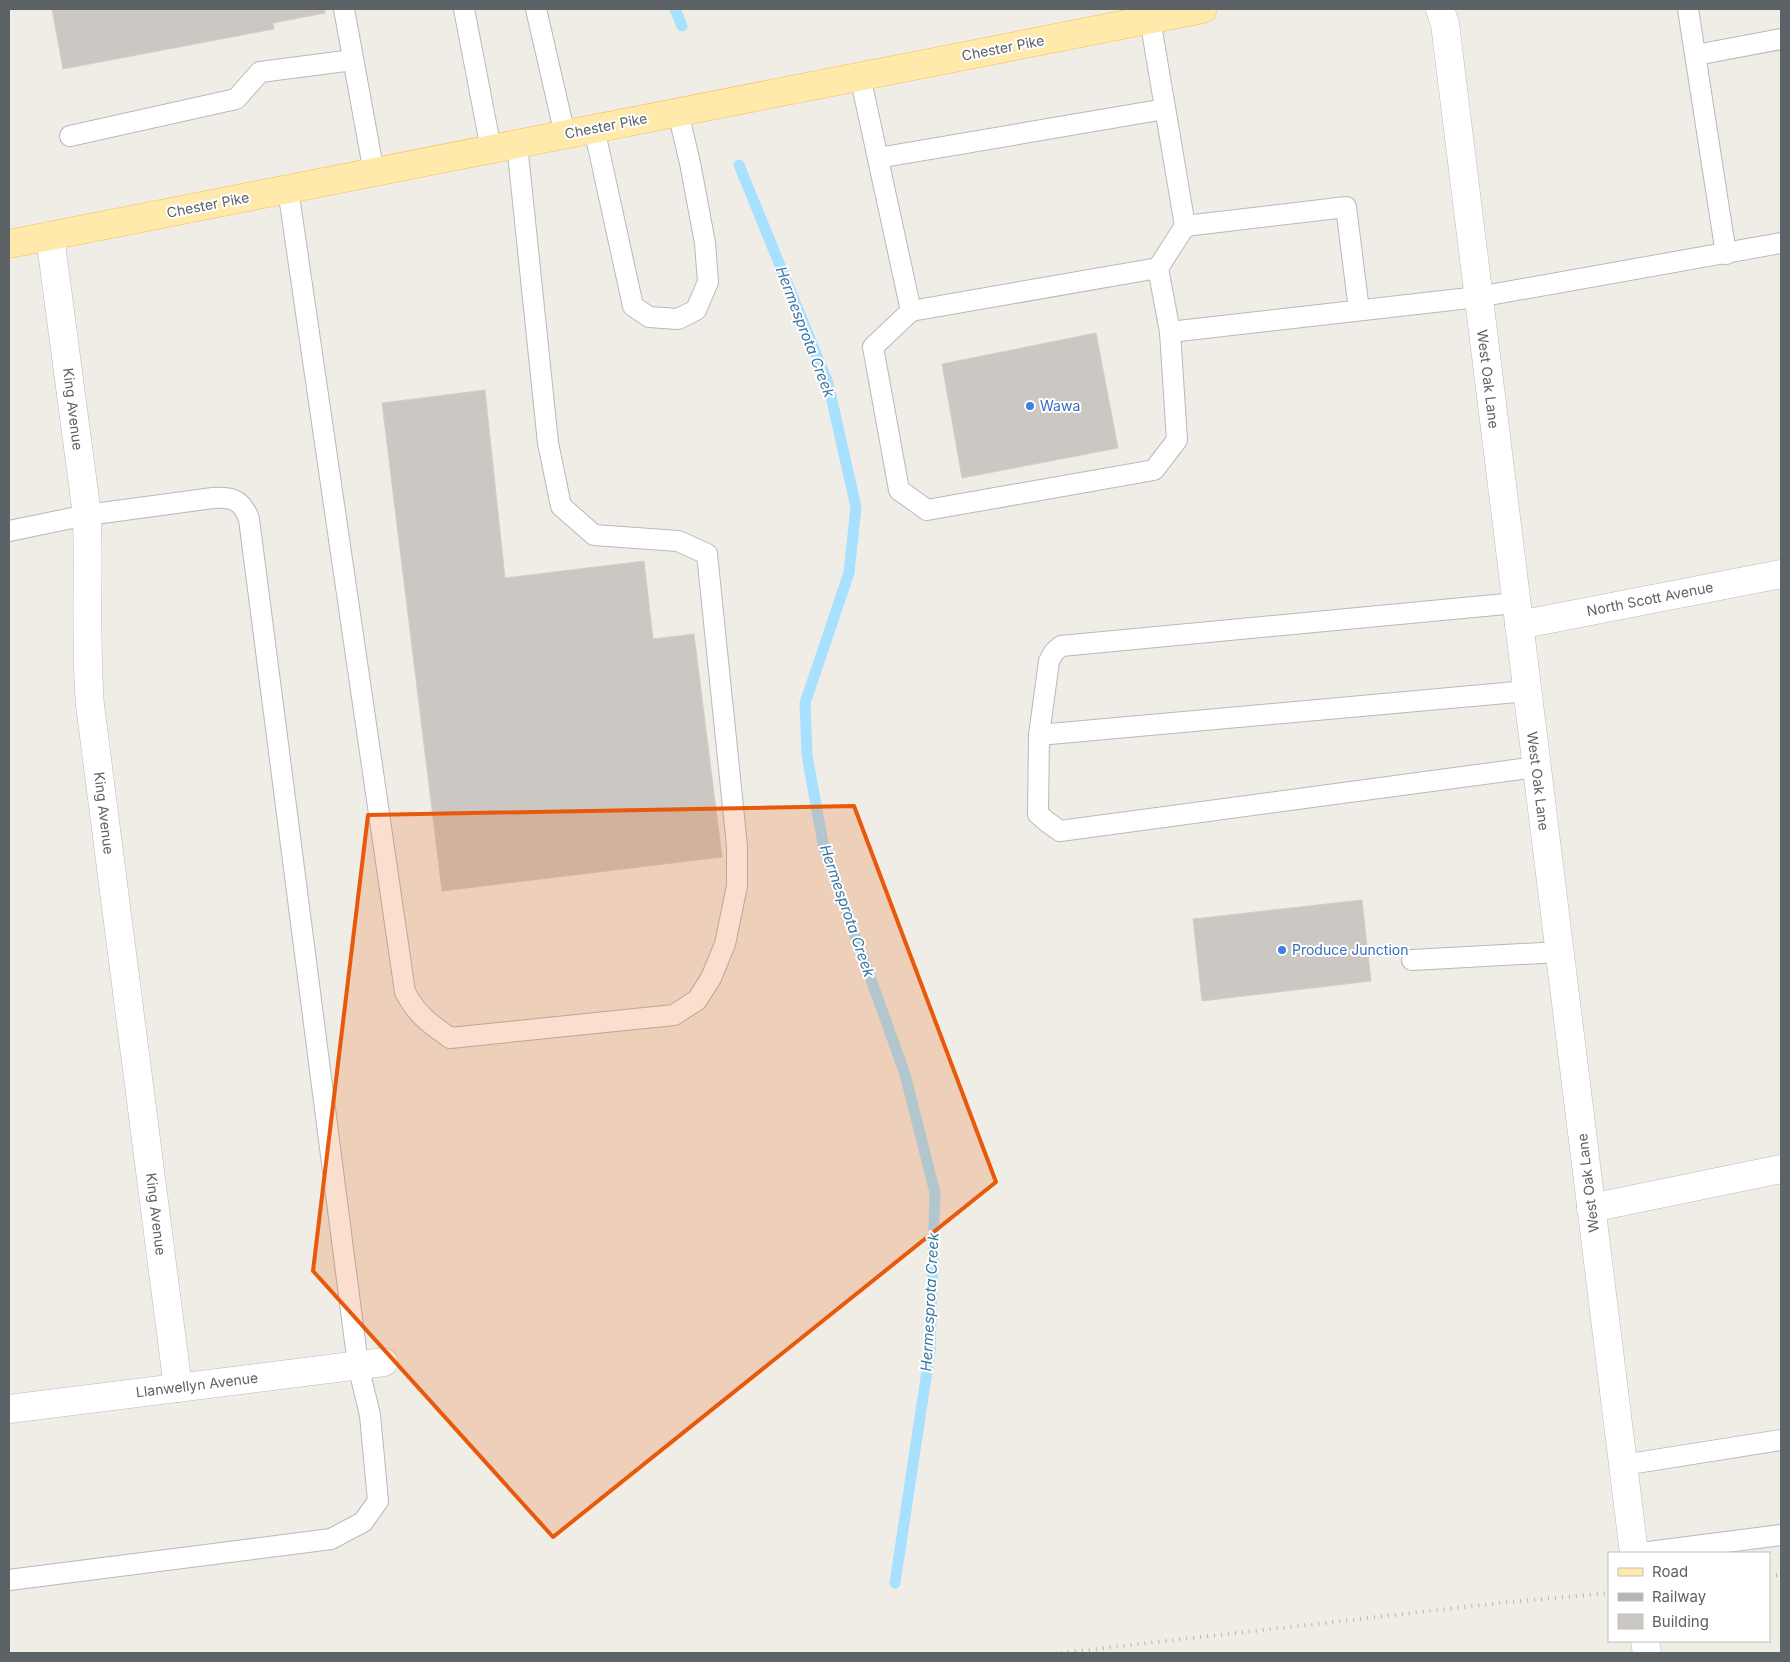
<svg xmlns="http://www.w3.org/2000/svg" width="1790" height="1662" viewBox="0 0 1790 1662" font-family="Inter,sans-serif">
<rect width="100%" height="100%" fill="#f0ede6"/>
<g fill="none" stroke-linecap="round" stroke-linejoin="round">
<!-- stream -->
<g stroke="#a7e1ff" stroke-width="11">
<polyline points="675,9 682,26"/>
<polyline points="739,165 828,383 856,507 849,573 805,703 807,755 824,849 905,1074 935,1193 930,1351 895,1583"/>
</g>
</g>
<!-- building -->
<g fill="#cbc8c3" stroke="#d5cec4">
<polygon points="52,9 325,9 325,13 273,23 274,29 63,69"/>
<polygon points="1096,333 1118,448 962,478 942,364"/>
<polygon points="485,390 505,578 644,561 653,639 694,634 722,857 442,891 382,403"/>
<polygon points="1362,900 1371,981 1202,1001 1193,919"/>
</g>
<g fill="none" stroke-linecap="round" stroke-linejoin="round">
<defs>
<g id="lane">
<polyline points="344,9 374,173"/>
<polyline points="464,9 491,149"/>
<polyline points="536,9 565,135"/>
<polyline points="1688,9 1726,254"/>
<polyline points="1696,55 1781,39"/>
<polyline points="860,76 911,311 873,347 899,490 927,510 1154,470 1177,440 1170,332 1478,297 1781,243"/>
<polyline points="594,128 633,306 649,317 678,319 696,310 708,282 705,243 690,163 678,112"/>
<polyline points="70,136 236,99 260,72 353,60"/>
<polyline points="878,158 1165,109"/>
<path d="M288,189L405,992C417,1015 429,1023 450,1038L674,1015L697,1000L711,978L725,944L737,886V846L707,554L678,541L594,535L561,506L548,443L517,144"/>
<polyline points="1185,226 1346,207 1359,310"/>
<polyline points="1158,268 1170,332"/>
<polyline points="911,311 1158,268 1185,226 1150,19"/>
<path d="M9,531L87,515L213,498C233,497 242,500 249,519L358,1365L370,1415L378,1501L363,1522L331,1539L9,1580"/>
<polyline points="1516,603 1061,646 1054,652 1049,661 1039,735 1038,814 1046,821 1060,831 1536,767"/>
<polyline points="1039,735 1527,691"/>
<polyline points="1412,960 1560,952"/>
<polyline points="1623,1465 1781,1440"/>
<polyline points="1641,1553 1781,1535"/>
</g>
<g id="street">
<path d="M50,236L87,515C89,578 85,642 90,705L178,1388"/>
<polyline points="1519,625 1781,574"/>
<polyline points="1591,1208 1781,1169"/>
<polyline points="9,1409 384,1362"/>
</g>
<g id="secondary">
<polyline points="1440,9 1445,24 1634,1553"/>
<polyline points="1645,1641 1647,1653"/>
</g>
<polyline id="primary" points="9,244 1203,9"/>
</defs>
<!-- lane casing -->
<use href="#lane" stroke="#b6b9bd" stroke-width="22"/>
<!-- street casing -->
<use href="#street" stroke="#b6b9bd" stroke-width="29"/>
<!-- secondary casing -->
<use href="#secondary" stroke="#b7bbc0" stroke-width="29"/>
<!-- primary casing -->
<use href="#primary" stroke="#f8bc57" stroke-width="29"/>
<!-- lane -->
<use href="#lane" stroke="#fff" stroke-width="20"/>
<!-- street -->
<use href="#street" stroke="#fff" stroke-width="28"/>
<!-- secondary -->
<use href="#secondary" stroke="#fff" stroke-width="28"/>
<!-- primary -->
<use href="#primary" stroke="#ffeaac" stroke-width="28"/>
<!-- rail -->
<g stroke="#b4b5b6" stroke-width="4" stroke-dasharray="1 6" stroke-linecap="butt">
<polyline points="1769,1576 1781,1575"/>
<polyline points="1061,1653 1500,1603 1609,1593"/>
</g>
</g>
<!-- marked area -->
<path fill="#e8590c" fill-opacity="0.2" stroke="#e8590c" stroke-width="4" stroke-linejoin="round" d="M854,806L996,1182L553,1537L313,1271L368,815Z"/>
<!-- markers -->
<g fill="#3f7fe0" stroke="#fff" stroke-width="2">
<circle cx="1030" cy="406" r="5"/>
<circle cx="1282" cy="950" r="5"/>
</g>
<g text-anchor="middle" stroke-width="4" stroke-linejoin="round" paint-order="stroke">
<!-- street labels -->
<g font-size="14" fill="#5d6267" stroke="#fff">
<text transform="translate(1003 48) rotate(-11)" y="5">Chester Pike</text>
<text transform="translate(606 126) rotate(-11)" y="5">Chester Pike</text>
<text transform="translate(208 205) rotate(-11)" y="5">Chester Pike</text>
<text transform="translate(1488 379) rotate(83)" y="5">West Oak Lane</text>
<text transform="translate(73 409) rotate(83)" y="5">King Avenue</text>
<text transform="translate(1650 599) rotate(-11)" y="5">North Scott Avenue</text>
<text transform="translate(1538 781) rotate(83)" y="5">West Oak Lane</text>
<text transform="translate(104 813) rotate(83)" y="5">King Avenue</text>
<text transform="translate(1588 1183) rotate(-97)" y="5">West Oak Lane</text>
<text transform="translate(156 1214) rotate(83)" y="5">King Avenue</text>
<text transform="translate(197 1385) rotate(-7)" y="5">Llanwellyn Avenue</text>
</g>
<!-- shop labels -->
<g font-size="14" fill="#366cbe" stroke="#fff" text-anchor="start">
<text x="1040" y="411">Wawa</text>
<text x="1292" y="955">Produce Junction</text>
</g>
<!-- water labels -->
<g font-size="15" font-style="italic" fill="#3977a4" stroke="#fff">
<text transform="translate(805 332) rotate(69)" y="5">Hermesprota Creek</text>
<text transform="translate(847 911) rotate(71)" y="5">Hermesprota Creek</text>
<text transform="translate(930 1302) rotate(-87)" y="5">Hermesprota Creek</text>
</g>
</g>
<!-- border -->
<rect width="1790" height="1662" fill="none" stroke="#5d6267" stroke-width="20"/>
<!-- legend -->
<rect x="1608" y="1552" width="162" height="90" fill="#ffffff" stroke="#bec0c2"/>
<rect x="1618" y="1568" width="25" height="8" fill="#ffeaac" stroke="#bec0c2"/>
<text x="1652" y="1577" font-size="15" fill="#5d6267">Road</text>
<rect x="1618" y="1593" width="25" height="8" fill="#b4b5b6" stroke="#bec0c2"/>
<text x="1652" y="1602" font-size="15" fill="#5d6267">Railway</text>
<rect x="1618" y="1614" width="25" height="15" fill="#cbc8c3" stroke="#bec0c2"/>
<text x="1652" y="1627" font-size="15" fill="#5d6267">Building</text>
</svg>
